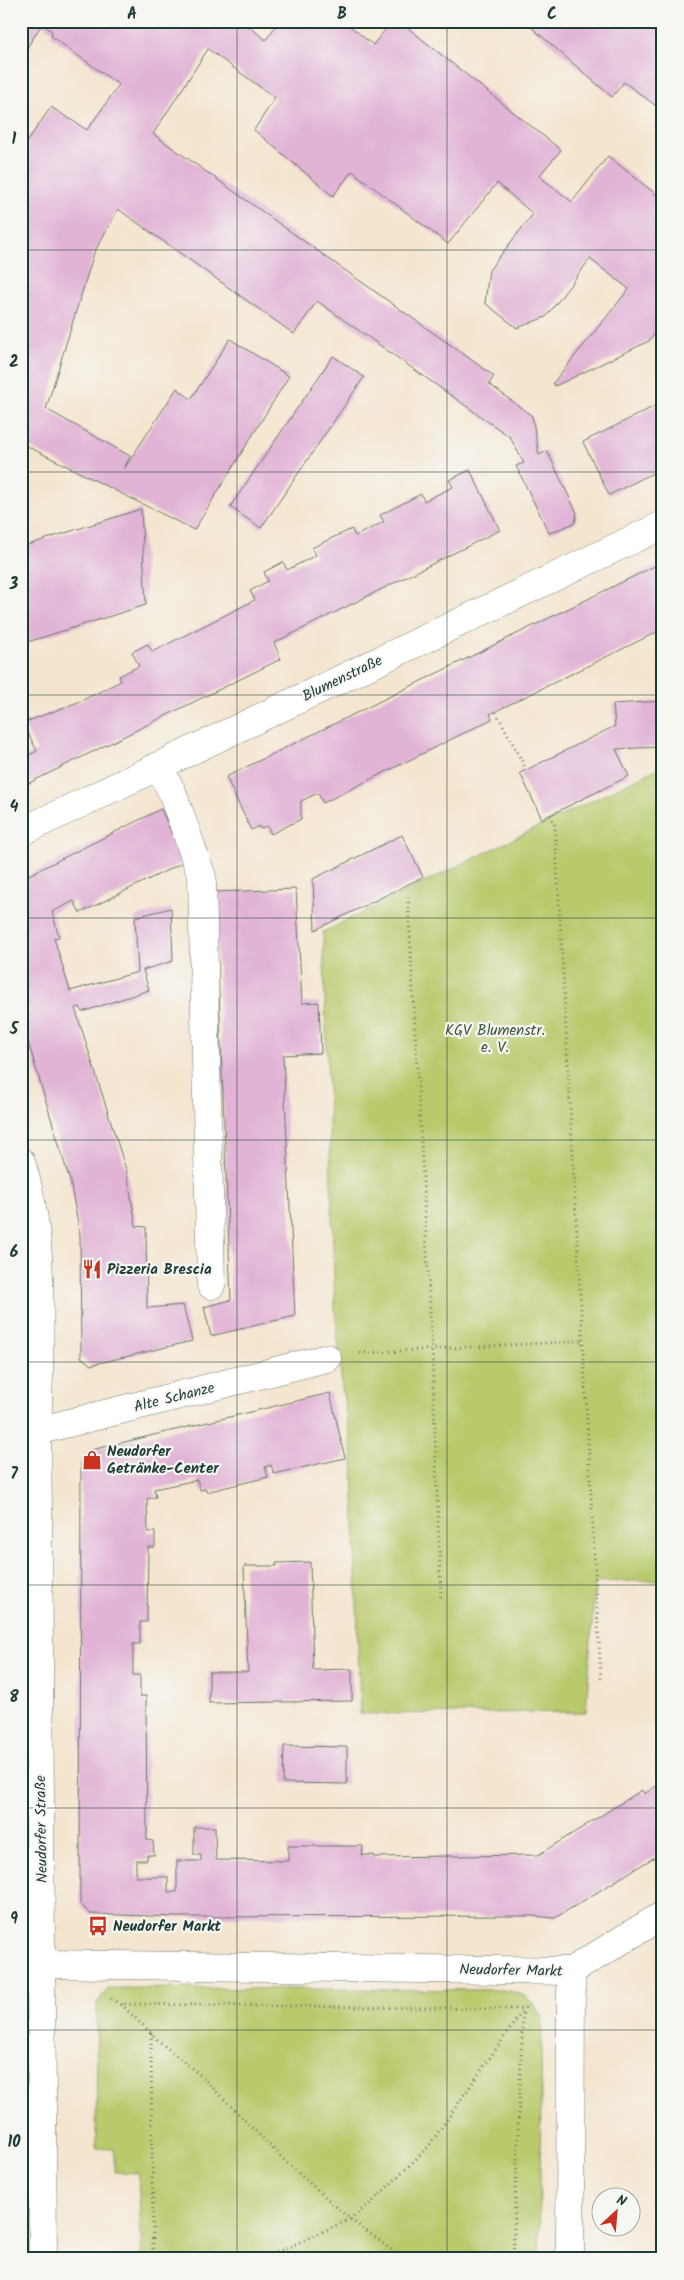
<svg xmlns="http://www.w3.org/2000/svg" width="684" height="2280" viewBox="0 0 684 2280" font-family="Kalam,sans-serif">
<rect width="100%" height="100%" fill="#f6f6f2"/>
<filter id="ink" filterUnits="userSpaceOnUse"><feTurbulence type="fractalNoise" baseFrequency=".02" numOctaves="2"/><feDisplacementMap in="SourceGraphic" scale="10" xChannelSelector="R" yChannelSelector="G"/><feConvolveMatrix kernelMatrix="1 2 1 2 8 2 1 2 1" color-interpolation-filters="sRGB"/></filter>
<filter id="wash" filterUnits="userSpaceOnUse"><feTurbulence type="fractalNoise" baseFrequency=".0096" numOctaves="4" result="noise"/><feDisplacementMap in="SourceGraphic" scale="20" xChannelSelector="R" yChannelSelector="G"/><feGaussianBlur stdDeviation="1.12" result="paint"/><feColorMatrix in="noise" values="0 0 0 0 0 0 0 0 0 0 0 0 0 0 0 0 0 1.4 0 .05"/><feComposite in="paint" operator="in"/></filter>
<g filter="url(#wash)">
<rect width="100%" height="100%" fill="#f4e5cf"/>
<!-- green -->
<g fill="#b9ca6d" stroke="#6c8450">
<polygon points="663,766 663,1580 595,1582 586,1712 360,1714 353,1457 342,1387 335,1307 323,932"/>
<path d="M109,1988L503,1990C526,1994 530,1997 542,2017L539,2259H142L138,2173L114,2172V2149L96,2148L97,2003Z"/>
</g>
<g id="blocks">
<!-- building -->
<g fill="#e1b3d5">
<polygon points="21,21 242,21 266,40 279,21 344,21 373,45 392,21 399,21 561,150 539,176 572,202 608,156 663,200 663,323 649,341 555,386 553,383 629,289 590,259 546,317 517,328 485,303 489,270 533,214 497,183 448,244 352,171 333,196 254,130 275,98 208,49 153,134 494,376 489,384 532,416 539,455 547,451 577,513 575,523 549,533 516,466 524,463 510,437 317,301 294,334 118,209 94,253 46,409 130,456 124,469 177,388 191,399 230,339 289,376 194,530 21,443 21,150 51,107 87,130 119,85 51,36 52,31 42,24 25,51 21,48"/>
<polygon points="524,21 646,21 650,25 653,21 663,21 663,111 624,82 612,97"/>
<polygon points="333,356 364,377 261,528 230,507"/>
<polygon points="663,402 663,468 609,495 583,442"/>
<polygon points="470,470 500,530 274,643 281,659 21,787 21,759 37,751 23,723 81,701 121,681 119,676 139,666 132,652 148,644 152,652 255,600 250,591 268,581 264,572 283,562 287,570 316,555 312,548 332,538 352,529 355,536 384,522 380,515 421,494 424,501 453,487 449,480"/>
<polygon points="141,509 146,605 21,644 21,547"/>
<polygon points="663,562 663,629 490,714 492,719 323,803 318,793 301,801 301,819 271,834 267,826 260,829 259,826 251,830 226,777"/>
<polygon points="663,701 663,747 616,749 629,776 542,819 520,773 615,726 613,704"/>
<polygon points="161,809 184,862 80,913 74,901 52,912 59,937 54,938 70,991 138,972 135,917 171,908 173,961 143,970 149,990 82,1012 80,1007 75,1008 127,1173 136,1226 146,1227 147,1308 183,1305 192,1341 91,1365 81,1357 80,1235 70,1181 21,1019 21,879"/>
<polygon points="402,835 423,877 315,930 313,879"/>
<polygon points="296,889 302,1003 319,1002 321,1053 283,1055 295,1316 211,1336 204,1307 231,1300 215,892"/>
<polygon points="330,1393 345,1458 274,1474 271,1465 265,1467 268,1477 206,1492 206,1489 200,1490 197,1480 154,1489 156,1497 147,1499 148,1532 155,1532 155,1547 148,1547 147,1622 140,1622 140,1644 133,1644 133,1675 140,1675 140,1696 146,1696 147,1840 153,1841 154,1855 147,1855 147,1860 136,1860 136,1877 168,1877 168,1892 177,1892 177,1861 201,1861 201,1855 194,1855 194,1827 215,1827 216,1860 288,1861 288,1846 363,1846 362,1855 374,1855 374,1857 538,1855 642,1790 644,1794 663,1782 663,1852 555,1918 533,1916 177,1917 90,1914 80,1904 81,1461 91,1450"/>
<polygon points="310,1562 313,1670 352,1669 352,1701 209,1703 209,1672 248,1672 244,1566 277,1566 276,1563"/>
<polygon points="284,1746 347,1747 347,1784 283,1783"/>
</g>
</g>
</g>
<g filter="url(#ink)">
<use href="#blocks" fill-opacity="0" stroke="#6a786a" stroke-width="1"/>
<g fill="none" stroke-linecap="round" stroke-linejoin="round">
<defs>
<g id="minor">
<polyline points="158,766 172,792 202,877 211,1285"/>
<polyline points="21,832 663,525"/>
<path d="M21,1162C43,1231 40,1303 39,1375C37,1419 37,1463 38,1508C40,1758 42,2008 43,2259"/>
<polyline points="21,1435 327,1358"/>
<polyline points="43,1964 571,1971"/>
<polyline points="571,1971 663,1915"/>
<polyline points="570,2259 571,1971"/>
</g>
</defs>
<!-- minor casing -->
<use href="#minor" stroke="#6a786a" stroke-width="29"/>
<!-- path -->
<g stroke="#6a786a" stroke-width="3" stroke-dasharray="1 4" stroke-linecap="butt">
<polyline points="496,712 526,769"/>
<polyline points="550,815 555,826 601,1680"/>
<polyline points="408,897 432,1349 441,1601"/>
<polyline points="360,1353 581,1341"/>
<polyline points="111,1999 120,2004 523,2009 529,2005"/>
<polyline points="121,2004 162,2044 200,2075 286,2162 350,2219 404,2259"/>
<polyline points="151,2033 153,2259"/>
<polyline points="263,2259 350,2219 372,2202 428,2147 523,2010"/>
<polyline points="513,2259 523,2010"/>
</g>
<!-- minor -->
<use href="#minor" stroke="#fff" stroke-width="28"/>
</g>
</g>
<!-- grid -->
<path fill="none" stroke="#1f3d34" stroke-width="1" stroke-opacity="0.55" d="M237,21V2259M447,21V2259M21,250H663M21,472H663M21,695H663M21,918H663M21,1140H663M21,1362H663M21,1585H663M21,1808H663M21,2030H663"/>
<!-- icons -->
<defs>
<symbol id="restaurant-bare" viewBox="-9 -9 18 18"><path d="M-5-6h1v4h1v-4h1v4h1v-4h1v5L-1.5 .5V6h-2V.5L-5-1ZM5-6V6H3V1.5H1.5Q1.5-4 5-6Z" fill="#c8321e" stroke="#f6f6f2" stroke-width="2.5" paint-order="stroke"/></symbol>
<symbol id="shop-bare" viewBox="-9 -9 18 18"><path d="M-5-2.5h2.3a2.7 3.5 0 0 1 5.4 0H5L5.5 6h-11ZM-1.5-2.5h3a1.5 2.3 0 0 0-3 0Z" fill="#c8321e" stroke="#f6f6f2" stroke-width="2.5" paint-order="stroke"/></symbol>
<symbol id="bus-bare" viewBox="-9 -9 18 18"><path d="M-5-6H5V4H4V6H2V4H-2V6H-4V4H-5ZM-3.5-4V0h7V-4ZM-3.5 1.2v1.5H-2V1.2ZM2 1.2v1.5H3.5V1.2Z" fill="#c8321e" stroke="#f6f6f2" stroke-width="2.5" paint-order="stroke"/></symbol>
</defs>
<g fill-rule="evenodd">
<use href="#restaurant-bare" x="78" y="1255" width="28" height="28"/>
<use href="#shop-bare" x="78" y="1446" width="28" height="28"/>
<use href="#bus-bare" x="84" y="1912" width="28" height="28"/>
</g>
<g text-anchor="middle" stroke-width="4.5" stroke-linejoin="round" paint-order="stroke">
<!-- street labels -->
<g font-size="15" fill="#1f3d34" stroke="#f6f6f2">
<text transform="translate(342 678) rotate(-26)" y="5">Blumenstraße</text>
<text transform="translate(174 1397) rotate(-14)" y="5">Alte Schanze</text>
<text transform="translate(41 1829) rotate(-91)" y="5">Neudorfer Straße</text>
<text transform="translate(511 1970) rotate(1)" y="5">Neudorfer Markt</text>
</g>
<!-- park labels -->
<g font-size="15" fill="#3e593f" stroke="#f6f6f2">
<text x="495" y="1035">KGV Blumenstr.<tspan x="495" dy="17">e. V.</tspan></text>
</g>
<!-- poi labels -->
<g font-size="15" font-weight="bold" fill="#1f3d34" stroke="#f6f6f2" text-anchor="start">
<text x="107" y="1274">Pizzeria Brescia</text>
<text x="107" y="1456">Neudorfer<tspan x="107" dy="17">Getränke-Center</tspan></text>
<text x="113" y="1931">Neudorfer Markt</text>
</g>
</g>
<!-- margin -->
<rect width="684" height="2280" fill="none" stroke="#f6f6f2" stroke-width="55"/>
<!-- north arrow -->
<g transform="translate(616 2212) rotate(26)"><circle r="24" fill="#f6f6f2" stroke="#a0aca6"/>
<path d="M0-4L9 19L0 12L-9 19Z" fill="#c8321e"/>
<text y="-8" font-size="14" font-weight="bold" text-anchor="middle" fill="#1f3d34">N</text>
</g>
<rect x="28" y="28" width="628" height="2224" fill="none" stroke="#1f3d34" stroke-width="2"/>
<g font-size="16" text-anchor="middle" font-weight="bold" fill="#1f3d34">
<text x="132" y="19">A</text>
<text x="342" y="19">B</text>
<text x="552" y="19">C</text>
<text x="14" y="144">1</text>
<text x="14" y="367">2</text>
<text x="14" y="589">3</text>
<text x="14" y="812">4</text>
<text x="14" y="1034">5</text>
<text x="14" y="1257">6</text>
<text x="14" y="1479">7</text>
<text x="14" y="1702">8</text>
<text x="14" y="1924">9</text>
<text x="14" y="2147">10</text>
</g>
</svg>
